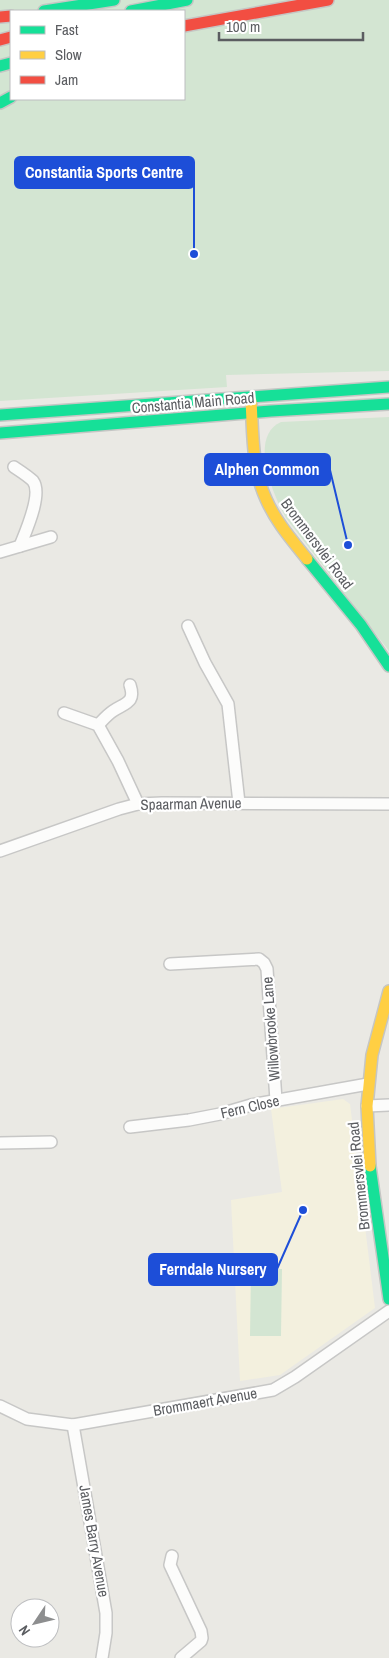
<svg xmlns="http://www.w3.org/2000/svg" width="389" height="1658" viewBox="0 0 389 1658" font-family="'Archivo Narrow',sans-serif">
<rect width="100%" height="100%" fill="#eae9e4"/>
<!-- commercial -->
<polygon fill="#f3f0de" points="343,1099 350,1104 375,1308 280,1375 240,1381 231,1200 282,1192 271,1109"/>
<!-- green -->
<g fill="#d3e5d2" fill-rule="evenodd">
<path d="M0,0H389V371L226,375L227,387L0,401ZM11,11H184V99H11Z"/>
<path d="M389,417V651L286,518C273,495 248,437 281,422Z"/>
<polygon points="251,1269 282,1269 281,1336 250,1336"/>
</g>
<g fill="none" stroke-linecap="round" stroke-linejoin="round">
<defs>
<g id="street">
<path d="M14,467C20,471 28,476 33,481C43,494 25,533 20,546"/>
<polyline points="0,552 51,537"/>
<polyline points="188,626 205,663 228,704 239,803"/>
<polyline points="64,713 98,725 118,761 138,804"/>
<path d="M98,725C103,720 107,715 113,711C125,703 136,703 130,685"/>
<polyline points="0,851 119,809 138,804 162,803 389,804"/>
<polyline points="170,964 259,959 264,963 267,969 276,1100"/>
<polyline points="367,1106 389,1105"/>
<polyline points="130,1127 189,1120 220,1114 251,1105 368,1084"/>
<polyline points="0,1143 51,1142"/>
<polyline points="0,1406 27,1419 73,1425 273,1390 295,1377 389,1311"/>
<polyline points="73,1425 106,1613 106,1633 102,1658"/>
<polyline points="172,1556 170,1565 201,1631 202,1638 201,1641 181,1658"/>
</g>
<g id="fast">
<polyline points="44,11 114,0"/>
<polyline points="131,11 187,0"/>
<polyline points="0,66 11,63"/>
<polyline points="0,103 11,97"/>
<polyline points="0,415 389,387"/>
<polyline points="0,433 271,411 389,404"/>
<polyline points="307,559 361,625 389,666"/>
<polyline points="370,1166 389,1299"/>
</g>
<g id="slow">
<path d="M251,401C253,434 252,469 266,499C276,522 292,540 307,559"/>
<polyline points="370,1166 367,1106 372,1055 389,991"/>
</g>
<g id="jam">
<polyline points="0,17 11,16"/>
<polyline points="184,26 328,0"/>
<polyline points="0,40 11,37"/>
</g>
</defs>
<!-- street casing -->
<use href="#street" stroke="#c7c7c6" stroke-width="14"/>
<!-- fast casing -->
<use href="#fast" stroke="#c5c6c4" stroke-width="14"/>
<!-- slow casing -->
<use href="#slow" stroke="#c5c6c4" stroke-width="14"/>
<!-- jam casing -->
<use href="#jam" stroke="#c5c6c4" stroke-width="14"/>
<!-- street -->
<use href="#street" stroke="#fcfcfb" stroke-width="11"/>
<!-- fast -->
<use href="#fast" stroke="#16e098" stroke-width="11"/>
<!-- slow -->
<use href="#slow" stroke="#ffcf43" stroke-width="11"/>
<!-- jam -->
<use href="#jam" stroke="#f24e42" stroke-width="11"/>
</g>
<g text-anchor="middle" stroke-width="4.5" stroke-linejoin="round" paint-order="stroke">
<!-- street labels -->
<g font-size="15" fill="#5b5d61" stroke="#fff">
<text transform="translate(193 403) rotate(-5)" y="5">Constantia Main Road</text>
<text transform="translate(317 544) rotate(53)" y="5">Brommersvlei Road</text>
<text transform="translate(191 804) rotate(-1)" y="5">Spaarman Avenue</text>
<text transform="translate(271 1029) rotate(-94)" y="5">Willowbrooke Lane</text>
<text transform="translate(250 1107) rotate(-13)" y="5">Fern Close</text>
<text transform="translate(359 1176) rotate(-96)" y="5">Brommersvlei Road</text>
<text transform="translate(205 1402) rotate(-10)" y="5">Brommaert Avenue</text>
<text transform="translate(94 1541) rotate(80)" y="5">James Barry Avenue</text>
</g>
</g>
<!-- callouts -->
<path fill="none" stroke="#1d4ed8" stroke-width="2" d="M194 254L194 173M348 545L330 470M303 1210L277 1269"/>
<g fill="#1d4ed8" stroke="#fff" stroke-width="2">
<circle cx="194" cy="254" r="5"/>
<circle cx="348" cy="545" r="5"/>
<circle cx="303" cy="1210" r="5"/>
</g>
<g fill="#1d4ed8" stroke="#1d4ed8" stroke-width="2">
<rect x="15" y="157" width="179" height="31" rx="5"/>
<rect x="205" y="454" width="125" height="31" rx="5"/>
<rect x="149" y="1254" width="128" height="31" rx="5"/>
</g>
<g font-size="16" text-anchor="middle" font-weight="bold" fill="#fff">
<text x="104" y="178">Constantia Sports Centre</text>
<text x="267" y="475">Alphen Common</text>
<text x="213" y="1275">Ferndale Nursery</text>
</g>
<!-- legend -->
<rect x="10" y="10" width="175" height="90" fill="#ffffff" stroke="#bdbec0"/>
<rect x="20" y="26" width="25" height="8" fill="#16e098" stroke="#bdbec0"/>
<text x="55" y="35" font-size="15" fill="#5b5d61">Fast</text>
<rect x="20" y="51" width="25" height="8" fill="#ffcf43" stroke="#bdbec0"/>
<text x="55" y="60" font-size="15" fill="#5b5d61">Slow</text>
<rect x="20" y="76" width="25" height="8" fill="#f24e42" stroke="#bdbec0"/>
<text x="55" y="85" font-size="15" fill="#5b5d61">Jam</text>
<!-- north arrow -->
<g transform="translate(35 1623) rotate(235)"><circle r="24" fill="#ffffff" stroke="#bdbec0"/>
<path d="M0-4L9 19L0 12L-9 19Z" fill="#8d8e8f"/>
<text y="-8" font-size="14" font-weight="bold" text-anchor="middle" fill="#5b5d61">N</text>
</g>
<!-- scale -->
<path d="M219 32v8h144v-8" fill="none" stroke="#5b5d61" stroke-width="2.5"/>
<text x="226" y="32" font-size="15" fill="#5b5d61" stroke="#ffffff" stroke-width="4" paint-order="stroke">100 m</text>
</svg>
